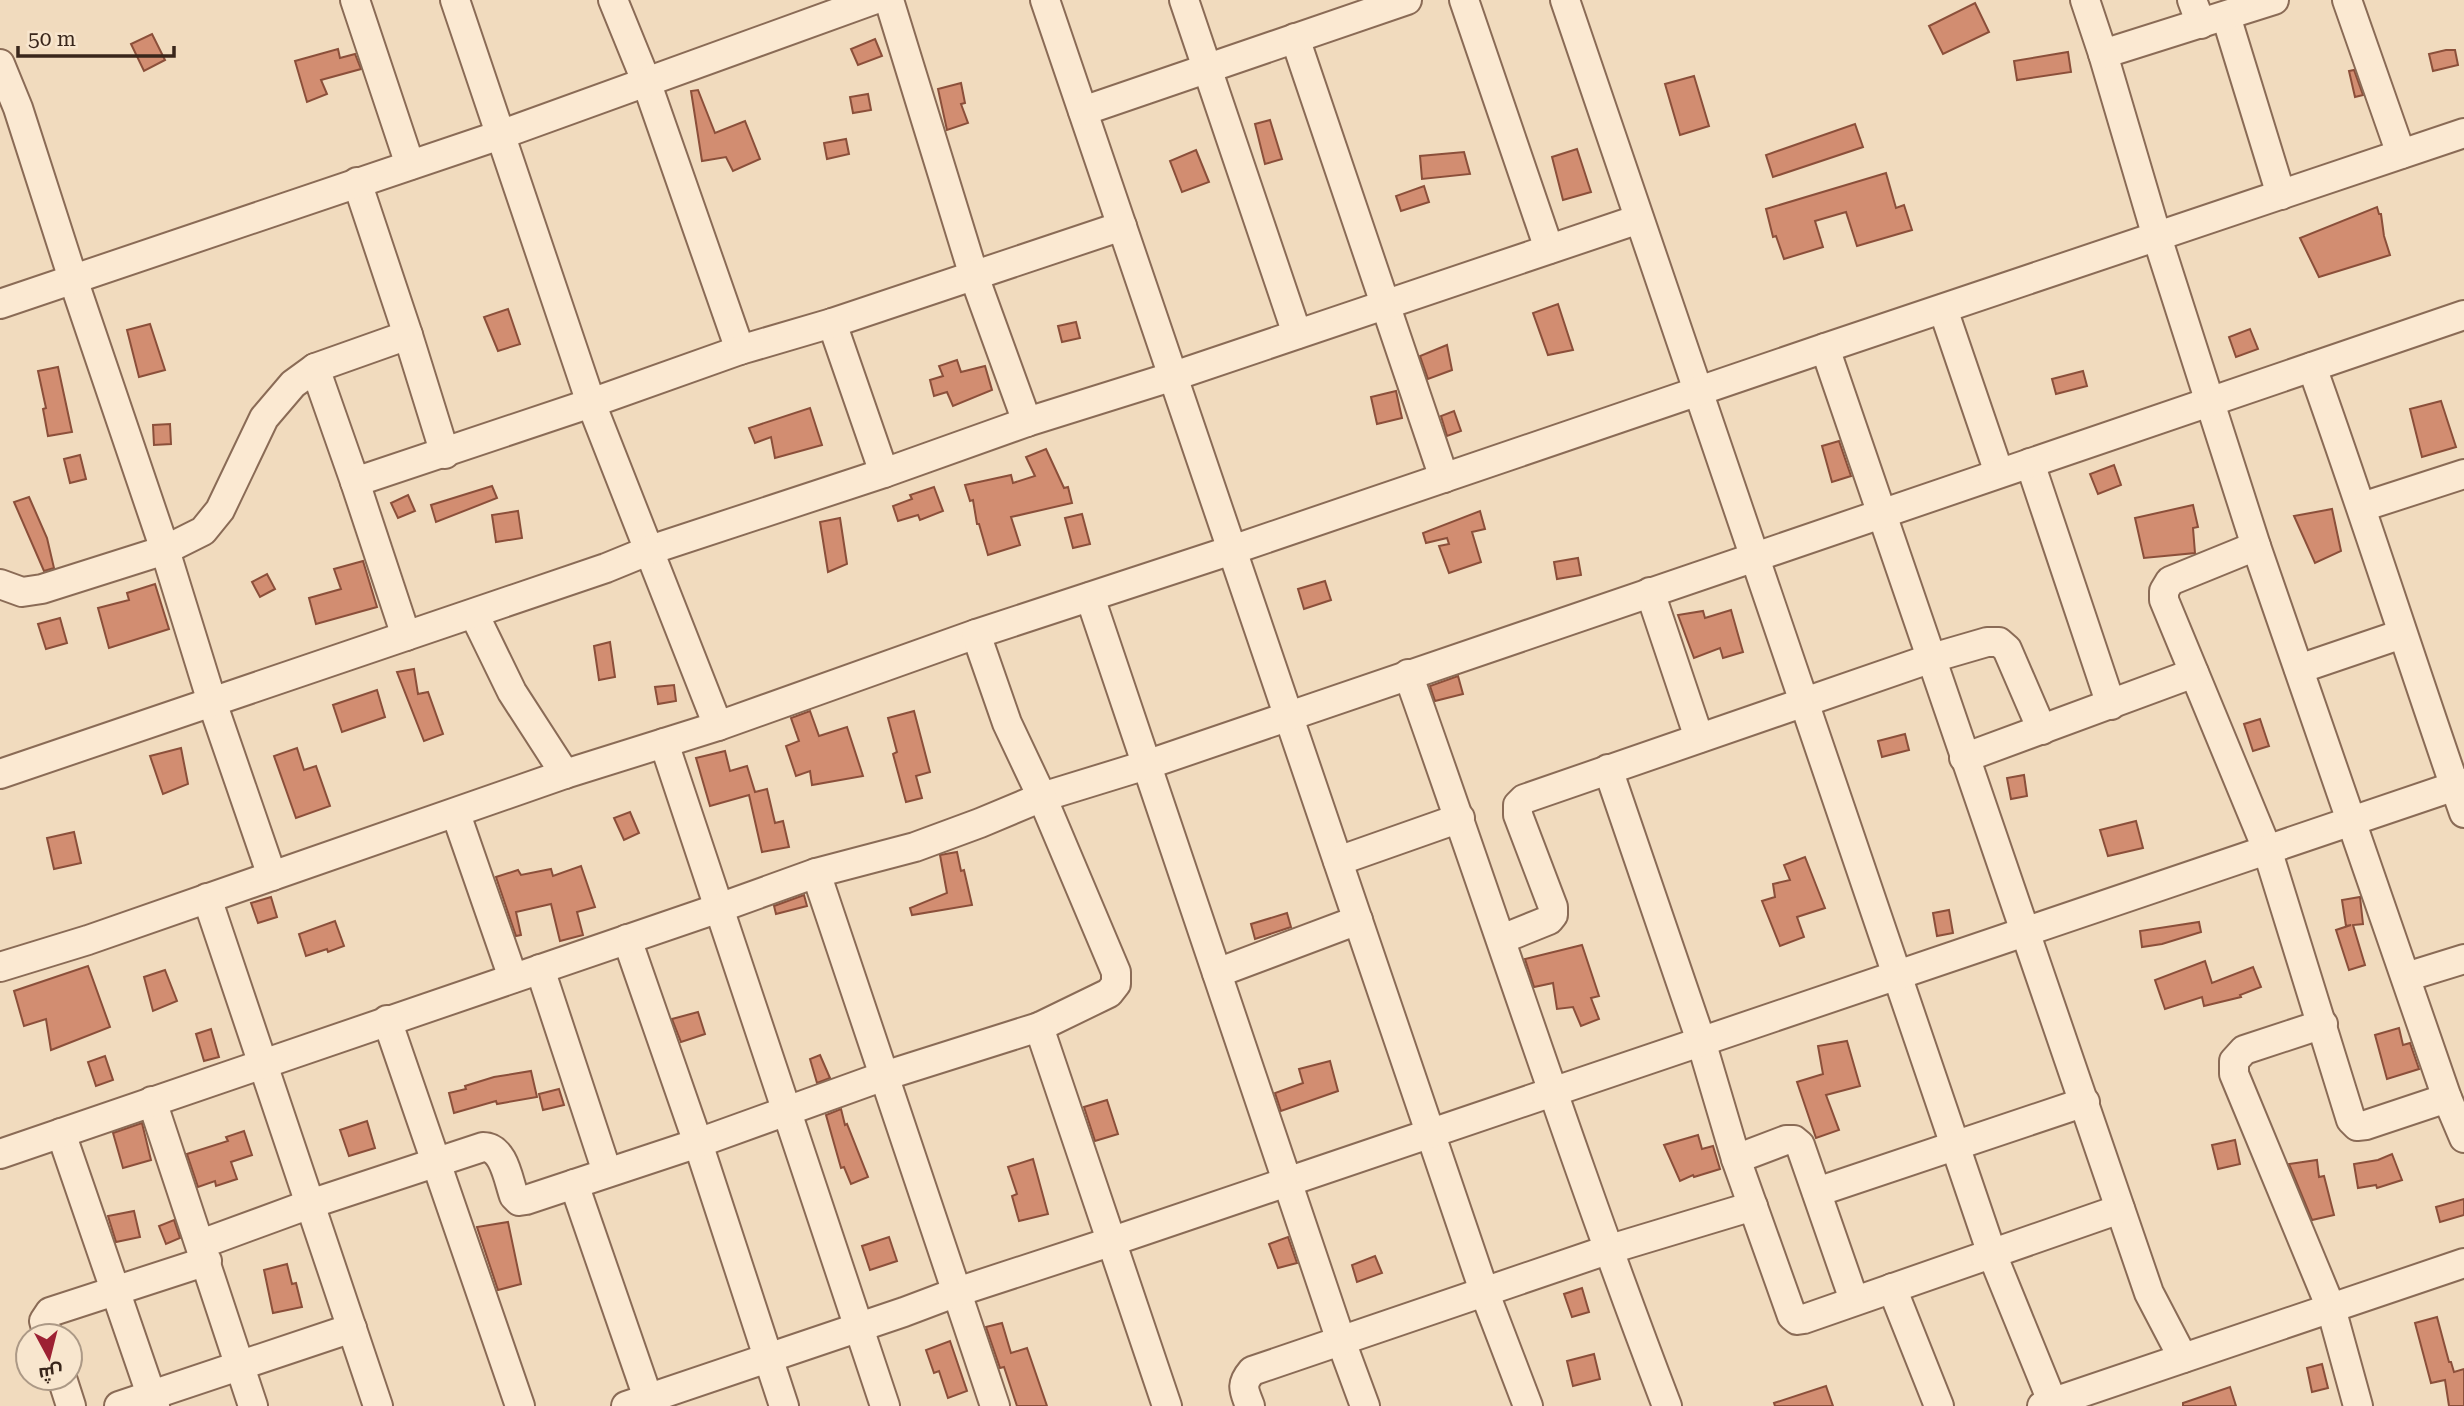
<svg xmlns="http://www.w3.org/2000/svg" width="2464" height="1406" viewBox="0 0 2464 1406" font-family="'Roboto Serif',Cairo,serif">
<rect width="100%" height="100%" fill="#f1dbbe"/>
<!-- building -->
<g fill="#d28d71" stroke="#8b4f3a" stroke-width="2">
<polygon points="1975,3 1989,32 1943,54 1929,26"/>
<polygon points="152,34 165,60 144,71 131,44"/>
<polygon points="875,39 882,56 858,65 851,49"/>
<polygon points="338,49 340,58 355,54 361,69 321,80 327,94 307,102 295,61"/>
<polygon points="2446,50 2455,50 2458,65 2433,71 2429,54"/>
<polygon points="2068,52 2071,72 2017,80 2014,61"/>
<polygon points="2354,70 2363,95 2355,97 2349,71"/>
<polygon points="1694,76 1709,126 1680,135 1665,84"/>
<polygon points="961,83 965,103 961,104 968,123 947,130 938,89"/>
<polygon points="698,90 715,133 745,121 760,159 733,171 726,157 702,161 691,91"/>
<polygon points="868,94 871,110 853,113 850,97"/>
<polygon points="1270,120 1282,159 1265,164 1255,124"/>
<polygon points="1855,124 1863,147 1773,177 1766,155"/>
<polygon points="846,139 849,154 827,159 824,143"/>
<polygon points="1577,149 1591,192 1563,200 1552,157"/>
<polygon points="1196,150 1209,182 1182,192 1170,161"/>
<polygon points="1464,152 1470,174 1422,179 1420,156"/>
<polygon points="1886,173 1896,208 1904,205 1912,230 1857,246 1846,212 1815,221 1823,247 1784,259 1776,236 1773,237 1766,209"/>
<polygon points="1424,186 1429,202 1401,211 1396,196"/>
<polygon points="2377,207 2379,214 2381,214 2384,236 2390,255 2319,277 2300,238"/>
<polygon points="1558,304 1573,350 1548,355 1533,313"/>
<polygon points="508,309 520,344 498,351 484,317"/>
<polygon points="1076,322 1080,338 1062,342 1058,326"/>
<polygon points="150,324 165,370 139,377 127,330"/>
<polygon points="2250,329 2258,349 2236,357 2229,337"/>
<polygon points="1447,345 1452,370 1428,379 1420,356"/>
<polygon points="957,360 961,372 985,366 992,390 953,406 947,392 934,396 930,380 943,376 939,366"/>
<polygon points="58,367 72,432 48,436 43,409 46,408 38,371"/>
<polygon points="2083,371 2087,386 2056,394 2052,379"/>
<polygon points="1396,391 1402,418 1377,424 1371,397"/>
<polygon points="2441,401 2456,447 2422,457 2410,409"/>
<polygon points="810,408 822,445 775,458 771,437 755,443 749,428"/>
<polygon points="1454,411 1461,431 1447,436 1441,416"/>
<polygon points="170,424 171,444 154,445 153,425"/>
<polygon points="1839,441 1851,476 1832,482 1822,446"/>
<polygon points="1046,449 1064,488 1068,487 1072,503 1011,517 1020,545 988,555 979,524 977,524 973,500 970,501 965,485 1011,475 1013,483 1035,476 1026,457"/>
<polygon points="80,455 86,479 70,483 64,459"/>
<polygon points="2114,465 2121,485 2098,494 2090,474"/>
<polygon points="492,486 497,498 436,522 431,505"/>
<polygon points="934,487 943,511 920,520 918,515 898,521 893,506 912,499 910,495"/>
<polygon points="408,495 415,511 398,518 391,503"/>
<polygon points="29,497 47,538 54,568 44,571 14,502"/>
<polygon points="2193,505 2198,527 2193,528 2195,553 2144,558 2135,518"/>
<polygon points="2332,509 2341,551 2315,563 2294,516"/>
<polygon points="518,511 522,538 496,542 492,515"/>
<polygon points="1480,511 1485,529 1472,532 1481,562 1449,573 1439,546 1449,544 1447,538 1426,543 1423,533"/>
<polygon points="1082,514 1090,544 1073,548 1065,518"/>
<polygon points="840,518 847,564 828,572 820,522"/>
<polygon points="1578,558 1581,575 1557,579 1554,562"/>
<polygon points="363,561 377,607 316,624 309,598 341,589 334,569"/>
<polygon points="267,574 275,589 260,597 252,582"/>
<polygon points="1325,581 1331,600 1304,609 1298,589"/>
<polygon points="155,584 169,629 109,648 98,608 129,600 127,593"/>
<polygon points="1731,610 1743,652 1723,658 1720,648 1694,658 1678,615 1703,611 1705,618"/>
<polygon points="60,618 67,643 46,649 38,624"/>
<polygon points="610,642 615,677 599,680 594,646"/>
<polygon points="414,669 418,694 428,692 443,734 424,741 397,672"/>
<polygon points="1458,676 1463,694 1435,701 1430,686"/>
<polygon points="674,685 676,701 658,704 655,687"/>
<polygon points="377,690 385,717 342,732 333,705"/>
<polygon points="810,711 819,736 847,727 863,776 812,785 810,771 796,776 786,746 799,741 791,718"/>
<polygon points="914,711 930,772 916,776 922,798 906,802 893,754 897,752 888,718"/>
<polygon points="2260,719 2269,746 2253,751 2244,724"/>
<polygon points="1905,734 1909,750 1882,757 1878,741"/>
<polygon points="181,748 188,784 163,794 150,756"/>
<polygon points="297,748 304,770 316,766 330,806 296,818 274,756"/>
<polygon points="725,751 730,771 747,766 755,792 767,789 775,823 783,821 789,847 762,852 749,795 710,806 696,758"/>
<polygon points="2024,775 2027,796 2011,799 2007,778"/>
<polygon points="630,812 639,833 624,840 614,818"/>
<polygon points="2136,821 2143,848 2108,856 2100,830"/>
<polygon points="74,832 81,863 54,869 47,838"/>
<polygon points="957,852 961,871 964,870 972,905 912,915 910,908 947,893 940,855"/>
<polygon points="1805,857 1825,908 1797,917 1804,937 1780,946 1762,901 1775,897 1773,884 1790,880 1784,865"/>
<polygon points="581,866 595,907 577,912 583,935 560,941 551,904 516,912 521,935 516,936 496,877 518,870 521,875 551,869 553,876"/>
<polygon points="804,895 807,906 776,914 774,906"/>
<polygon points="271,897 277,917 258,923 251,903"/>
<polygon points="2360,897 2363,924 2353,925 2365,965 2349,970 2336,930 2351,925 2346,926 2342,900"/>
<polygon points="1949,910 1953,933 1937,936 1933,913"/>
<polygon points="1287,913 1291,927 1255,939 1251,924"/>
<polygon points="335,921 344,946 328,952 327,949 306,956 299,934"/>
<polygon points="2199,922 2201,932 2162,944 2142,947 2140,931"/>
<polygon points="1582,945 1599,996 1591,998 1599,1019 1581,1026 1573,1007 1557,1009 1553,983 1534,987 1525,959"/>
<polygon points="2205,961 2212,983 2253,967 2261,987 2240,995 2241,997 2204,1006 2202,997 2165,1009 2155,980"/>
<polygon points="88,966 110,1027 51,1050 46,1019 24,1026 14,991"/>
<polygon points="165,970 177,1001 153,1011 144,977"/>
<polygon points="698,1012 705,1034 681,1042 672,1019"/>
<polygon points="2399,1028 2403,1045 2410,1043 2419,1069 2387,1079 2375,1035"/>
<polygon points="211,1029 219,1057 204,1061 196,1034"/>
<polygon points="1847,1041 1860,1086 1826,1095 1839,1130 1816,1138 1797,1082 1823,1074 1818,1046"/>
<polygon points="820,1055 830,1078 817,1083 810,1059"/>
<polygon points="105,1056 113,1080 96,1086 88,1062"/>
<polygon points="1330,1061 1338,1091 1281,1111 1275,1093 1303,1083 1299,1069"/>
<polygon points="531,1071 537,1097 497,1104 496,1101 454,1113 449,1093 466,1089 465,1086 494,1077"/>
<polygon points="559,1089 564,1105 543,1110 539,1094"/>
<polygon points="1107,1100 1118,1134 1095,1141 1084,1107"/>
<polygon points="841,1109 845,1125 847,1124 868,1177 851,1184 844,1167 841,1168 826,1115"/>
<polygon points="367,1121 375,1148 349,1156 340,1130"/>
<polygon points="142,1123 151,1160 123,1168 113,1133"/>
<polygon points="244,1131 252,1155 231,1162 237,1179 216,1186 215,1181 198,1187 187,1154 228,1141 226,1137"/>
<polygon points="1698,1135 1702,1149 1713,1146 1720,1169 1694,1177 1693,1175 1680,1181 1664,1145"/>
<polygon points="2235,1140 2240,1164 2218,1169 2212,1145"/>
<polygon points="2392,1154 2402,1180 2377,1188 2376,1185 2358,1188 2354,1164 2378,1160"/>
<polygon points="1033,1159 1048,1214 1019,1221 1012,1196 1017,1194 1008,1167"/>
<polygon points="2317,1160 2319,1177 2324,1176 2334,1215 2312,1220 2289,1164"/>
<polygon points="2464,1199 2464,1215 2440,1222 2436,1207"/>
<polygon points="134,1211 140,1237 116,1242 108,1216"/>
<polygon points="174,1220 180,1238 166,1244 159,1226"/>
<polygon points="508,1222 521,1284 498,1290 477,1227"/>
<polygon points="889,1237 897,1261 870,1270 862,1246"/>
<polygon points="1288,1237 1297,1263 1278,1268 1269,1244"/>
<polygon points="1375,1256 1382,1273 1357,1282 1352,1265"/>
<polygon points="287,1264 292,1284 296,1283 302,1307 273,1313 264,1270"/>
<polygon points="1582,1288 1589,1312 1572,1317 1564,1294"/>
<polygon points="2437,1317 2449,1362 2451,1362 2454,1372 2464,1369 2464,1406 2449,1406 2445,1380 2431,1383 2415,1323"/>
<polygon points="1002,1323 1011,1353 1027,1348 1047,1406 1017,1406 1004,1367 1000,1368 986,1327"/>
<polygon points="950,1341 967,1391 948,1398 939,1371 934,1373 926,1350"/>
<polygon points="1594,1354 1600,1379 1573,1386 1567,1361"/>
<polygon points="2322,1364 2328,1388 2312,1392 2307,1368"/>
<polygon points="1826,1386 1833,1406 1775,1406 1774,1403"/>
<polygon points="2230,1387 2236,1406 2183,1406 2183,1403"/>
</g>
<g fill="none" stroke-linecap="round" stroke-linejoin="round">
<defs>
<g id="minor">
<polyline points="355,0 410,165"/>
<polyline points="455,0 591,403 718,726"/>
<polyline points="613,0 646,81 740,350"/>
<polyline points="889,0 974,276 1027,422"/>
<polyline points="1045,0 1484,1291 1528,1406"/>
<polyline points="1184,0 1297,334"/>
<polyline points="1464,0 1549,249"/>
<polyline points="1565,0 1992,1254 2054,1406"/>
<polyline points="2085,0 2103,54 2157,237 2256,546 2447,1098 2464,1138"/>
<polyline points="2192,0 2201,24"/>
<polyline points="2347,0 2401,154"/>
<polyline points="2226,16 2281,195"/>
<polyline points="1295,38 1444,478"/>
<polyline points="2103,54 2274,0"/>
<polyline points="0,64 18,108 73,279 165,550 212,702 272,876"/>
<polyline points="1083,111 1407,0"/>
<polyline points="357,182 408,335 445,454"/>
<polyline points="0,304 500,135 873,0"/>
<polyline points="1943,309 1999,473"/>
<polyline points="832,323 884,473"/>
<polyline points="1825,348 2149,1293 2183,1358"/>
<path d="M2312,367C2365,515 2412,664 2464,813"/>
<polyline points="315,368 355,482 591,403 740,350 832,323 1122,226"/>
<polyline points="2030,463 2111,705"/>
<polyline points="355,482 406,636"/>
<polyline points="2362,507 2464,474"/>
<polyline points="2256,546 2170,581 2164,591 2164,600 2267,849 2351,1120 2357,1126 2366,1125 2447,1098"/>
<polyline points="0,584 22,592 42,589 165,550 203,531 220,510 264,418 293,384 315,368 408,335"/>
<polyline points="1650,592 1699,738"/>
<polyline points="1090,597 1341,1341 1365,1406"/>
<polyline points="474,614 512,692 565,774"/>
<polyline points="2299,669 2402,634"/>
<path d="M1408,674C1495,918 1574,1164 1667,1406"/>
<polyline points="664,743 885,1406"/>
<polyline points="1964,758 2194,673"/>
<polyline points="1608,769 1701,1041 1736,1159 1792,1316 1797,1320 1804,1319 2120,1209"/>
<polyline points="0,774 606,568 650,550 884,473 1027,422 1174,376 1639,219"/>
<polyline points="456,814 513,978"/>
<polyline points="1338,861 1460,818"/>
<polyline points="816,873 995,1406"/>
<polyline points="207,898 378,1406"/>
<polyline points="627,939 698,1143 784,1406"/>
<polyline points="1502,939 1549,920 1553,915 1553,907 1518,815 1518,805 1524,799 1932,658 1987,642 1999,642 2007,649 2042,730"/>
<polyline points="0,967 88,940 565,774 718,726 976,634 1232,550 1825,348 2464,133"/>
<polyline points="540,969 607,1172"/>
<polyline points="1217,973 1358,920"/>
<polyline points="2406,977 2464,959"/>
<polyline points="387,1020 520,1406"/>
<polyline points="2323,1024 2244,1050 2234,1061 2234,1074 2331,1308 2358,1406"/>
<polyline points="1039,1027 1167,1406"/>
<polyline points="152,1101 253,1406"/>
<polyline points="61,1133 155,1406"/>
<polyline points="0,1154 719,908 816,873 915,847 980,823 1042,797 1146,765 2464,315"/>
<polyline points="1736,1159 1786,1140 1794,1140 1800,1145 1854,1300"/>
<polyline points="574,1184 648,1398"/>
<polyline points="1817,1192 2085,1102"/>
<path d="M201,1244L310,1204L483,1147C504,1147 508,1179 514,1196L519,1201L526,1200L698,1143L884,1076L1039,1027L1109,993L1116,984V972L1042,797L1007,723L976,634"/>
<polyline points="1892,1288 1939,1406"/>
<polyline points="48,1336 44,1321 50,1312 207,1261"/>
<polyline points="62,1378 71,1406"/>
<polyline points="119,1406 352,1328"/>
<polyline points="626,1406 904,1312 957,1292 1110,1242 2464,783"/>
<path d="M1250,1406C1244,1390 1240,1385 1252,1371L1607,1250L1753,1206"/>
<polyline points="2042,1406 2464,1263"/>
</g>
</defs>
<!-- minor casing -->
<use href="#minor" stroke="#8a6b56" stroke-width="32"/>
<!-- minor -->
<use href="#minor" stroke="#fbe9d2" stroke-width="28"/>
</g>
<!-- north arrow -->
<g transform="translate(49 1357) rotate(173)"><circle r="33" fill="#f8e6ce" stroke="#ac9986" stroke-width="2"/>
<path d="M0-5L12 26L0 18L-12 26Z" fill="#9d2133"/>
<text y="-10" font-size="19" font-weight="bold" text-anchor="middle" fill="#39261b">ش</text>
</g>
<!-- scale -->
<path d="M18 46v10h156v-10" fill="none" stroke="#39261b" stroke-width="3.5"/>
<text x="28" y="46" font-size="21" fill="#39261b" stroke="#f8e6ce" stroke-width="5" paint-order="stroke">50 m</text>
</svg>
